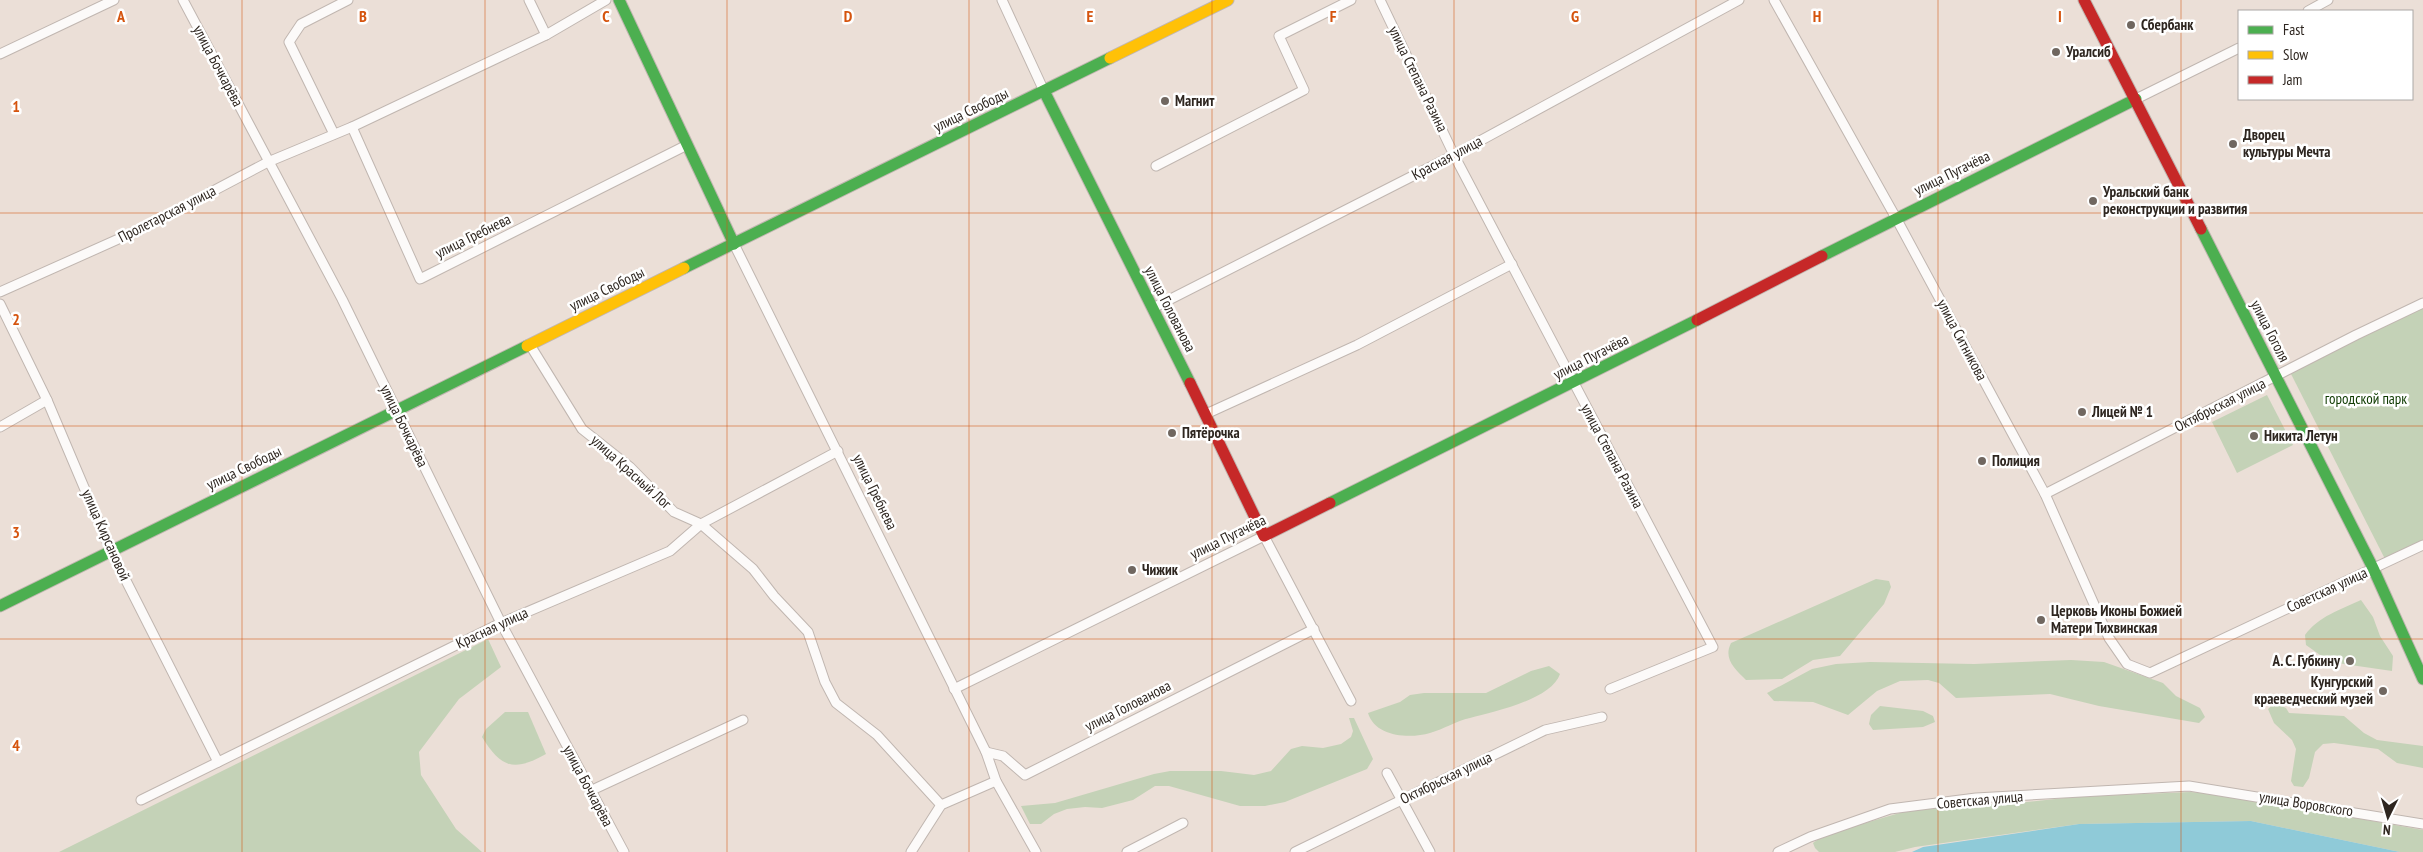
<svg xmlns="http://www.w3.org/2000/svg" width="2423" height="852" viewBox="0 0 2423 852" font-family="'PT Sans Narrow',sans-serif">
<rect width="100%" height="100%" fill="#ebdfd7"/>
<!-- green -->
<g fill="#c4d2b7">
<polygon points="2423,305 2423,541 2385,559 2290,372"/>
<polygon points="2267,395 2293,445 2237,473 2212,422"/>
<path d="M1876,579L1889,581L1891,587L1884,604L1840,656L1813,660L1782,679L1746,680C1735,669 1723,659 1731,643Z"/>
<path d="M2361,600L2373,617L2380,636L2393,656L2392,671L2330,662L2306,645L2305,635C2319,616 2340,610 2361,600Z"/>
<polygon points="488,639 501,667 459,699 419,752 421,775 456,829 482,852 59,852"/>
<polygon points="2071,660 2104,662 2163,683 2176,696 2200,708 2205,717 2199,723 2099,706 2050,694 1956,698 1939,683 1928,680 1900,681 1877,691 1848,715 1813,702 1774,701 1767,693 1812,669 1836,664 1870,662 1974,664"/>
<path d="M1549,666L1560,674C1552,699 1494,712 1470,718C1456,721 1444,729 1430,733C1410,739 1375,737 1368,713L1400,702L1410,695L1424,693H1486L1531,671Z"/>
<polygon points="2275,703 2286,708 2289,713 2344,716 2364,733 2377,740 2423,746 2423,768 2397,763 2378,749 2334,743 2323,744 2315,752 2309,778 2303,787 2294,786 2291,781 2296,749 2292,740 2274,723 2268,709"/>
<polygon points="1880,706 1923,711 1933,716 1935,722 1923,727 1873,730 1869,724 1871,715"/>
<path d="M505,712H528L546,754C514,772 501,768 482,737L486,729Z"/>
<polygon points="1349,718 1354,718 1373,759 1367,769 1285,802 1265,806 1240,806 1169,786 1155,786 1133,800 1102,808 1085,807 1067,809 1054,814 1041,824 1030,824 1021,806 1055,803 1154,774 1170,771 1221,771 1254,775 1271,771 1291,749 1302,746 1323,748 1341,744 1351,737 1353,731"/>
<polygon points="2190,792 2219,794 2423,830 2423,852 2400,852 2251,821 2079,824 1915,847 1895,852 1819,852 1815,848 1813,843 1824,835 1903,812 1951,804 2008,804 2074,797"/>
</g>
<!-- water -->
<polygon fill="#8fcad8" points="2251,821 2400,852 1912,852 1923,847 2079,824"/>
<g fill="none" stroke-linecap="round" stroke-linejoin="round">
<defs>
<g id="street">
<polyline points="183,0 342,299 501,623 624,852"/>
<polyline points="529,0 546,35"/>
<polyline points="1002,0 1044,91"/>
<polyline points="1380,0 1454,155 1713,647 1610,689"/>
<polyline points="1774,0 1896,218 2045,494 2109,638 2127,664 2150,673 2423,545"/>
<polyline points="2308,11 2328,0"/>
<polyline points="0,54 114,0"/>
<polyline points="2136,99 2239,48"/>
<polyline points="352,127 420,279 687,145"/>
<polyline points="334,134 289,42 301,24 348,0"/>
<polyline points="1156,166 1304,90 1279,36 1351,0"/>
<polyline points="734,244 986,752 996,781 1036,852"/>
<polyline points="0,292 143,228 268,162 352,127 546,35 606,0"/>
<polyline points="0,304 47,400 111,551 218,762"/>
<polyline points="1153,308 1454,155 1739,0"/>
<polyline points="530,345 582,429 630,467 674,512 701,524 753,569 774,596 808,632 825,682 836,703 877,735 941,805"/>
<polyline points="1206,414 1357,345 1512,264"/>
<polyline points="0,427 47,400"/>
<polyline points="2045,494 2356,335 2423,303"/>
<polyline points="954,689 1264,536 1351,701"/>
<polyline points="986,752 1003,756 1025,775 1314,629"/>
<polyline points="1387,773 1430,852"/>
<polyline points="590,791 743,720"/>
<polyline points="141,800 501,623 670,551 701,524 838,451"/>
<polyline points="911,852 941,805 996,781"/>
<polyline points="1127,852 1183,823"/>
<polyline points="1295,852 1545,730 1602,717"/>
<polyline points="1778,852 1810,837 1890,809 1976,798 2189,786 2423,824"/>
</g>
<g id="fast">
<polyline points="619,0 734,244"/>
<polyline points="1044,91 1190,383"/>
<polyline points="2201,229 2373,568 2423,679"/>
<polyline points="1822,256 2136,99"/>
<polyline points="684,268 1110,58"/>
<polyline points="1330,503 1697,320"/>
<polyline points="0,606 527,346"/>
</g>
<g id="slow">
<polyline points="1110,58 1228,0"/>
<polyline points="527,346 684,268"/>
</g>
<g id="jam">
<polyline points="2084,0 2201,229"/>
<polyline points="1697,320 1822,256"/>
<polyline points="1190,383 1264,536 1330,503"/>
</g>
</defs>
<!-- street casing -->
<use href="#street" stroke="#c0b6b0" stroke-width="11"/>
<!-- fast casing -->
<use href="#fast" stroke="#c0b6b0" stroke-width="13"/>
<!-- slow casing -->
<use href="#slow" stroke="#c0b6b0" stroke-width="13"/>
<!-- jam casing -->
<use href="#jam" stroke="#c0b6b0" stroke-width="13"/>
<!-- street -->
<use href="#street" stroke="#fcfaf9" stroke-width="9"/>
<!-- fast -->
<use href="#fast" stroke="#4caf50" stroke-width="11"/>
<!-- slow -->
<use href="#slow" stroke="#ffc107" stroke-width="11"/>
<!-- jam -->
<use href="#jam" stroke="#c62828" stroke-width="11"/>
</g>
<!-- grid -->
<path fill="none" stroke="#d5540e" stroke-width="1" stroke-opacity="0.55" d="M242,0V852M485,0V852M727,0V852M969,0V852M1212,0V852M1454,0V852M1696,0V852M1938,0V852M2181,0V852M0,213H2423M0,426H2423M0,639H2423"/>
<!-- markers -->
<g fill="#706760" stroke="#fff" stroke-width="2">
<circle cx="2131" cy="25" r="5"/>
<circle cx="2056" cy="52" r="5"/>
<circle cx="1165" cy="101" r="5"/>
<circle cx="2233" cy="144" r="5"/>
<circle cx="2093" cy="201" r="5"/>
<circle cx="2082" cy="412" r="5"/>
<circle cx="1172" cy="433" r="5"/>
<circle cx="2254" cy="436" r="5"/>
<circle cx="1982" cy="461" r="5"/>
<circle cx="1132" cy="570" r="5"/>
<circle cx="2041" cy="620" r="5"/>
<circle cx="2350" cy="661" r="5"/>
<circle cx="2383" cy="691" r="5"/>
</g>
<g text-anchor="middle" stroke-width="5" stroke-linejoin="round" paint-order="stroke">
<!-- poi labels -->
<g font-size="15" font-weight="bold" fill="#2e2620" stroke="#fff" text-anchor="start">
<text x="2141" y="30">Сбербанк</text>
<text x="2066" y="57">Уралсиб</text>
<text x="1175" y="106">Магнит</text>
<text x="2243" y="140">Дворец<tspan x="2243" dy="17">культуры Мечта</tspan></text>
<text x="2103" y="197">Уральский банк<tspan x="2103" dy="17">реконструкции и развития</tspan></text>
<text x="2092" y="417">Лицей № 1</text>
<text x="1182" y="438">Пятёрочка</text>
<text x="2264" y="441">Никита Летун</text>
<text x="1992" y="466">Полиция</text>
<text x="1142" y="575">Чижик</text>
<text x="2051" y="616">Церковь Иконы Божией<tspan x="2051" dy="17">Матери Тихвинская</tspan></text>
<text x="2340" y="666" text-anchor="end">А. С. Губкину</text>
<text x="2373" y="687" text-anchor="end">Кунгурский<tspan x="2373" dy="17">краеведческий музей</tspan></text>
</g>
<!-- street labels -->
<g font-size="15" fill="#2e2620" stroke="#fff">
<text transform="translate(218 66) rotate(62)" y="5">улица Бочкарёва</text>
<text transform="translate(1418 79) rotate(64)" y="5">улица Степана Разина</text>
<text transform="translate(971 110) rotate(-26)" y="5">улица Свободы</text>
<text transform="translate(1447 158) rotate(-28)" y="5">Красная улица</text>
<text transform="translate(1952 173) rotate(-26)" y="5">улица Пугачёва</text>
<text transform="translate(167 214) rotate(-27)" y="5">Пролетарская улица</text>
<text transform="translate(473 236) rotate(-26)" y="5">улица Гребнева</text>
<text transform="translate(607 289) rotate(-26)" y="5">улица Свободы</text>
<text transform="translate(1170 309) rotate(63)" y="5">улица Голованова</text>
<text transform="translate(2270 331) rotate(63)" y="5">улица Гоголя</text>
<text transform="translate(1962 340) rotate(62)" y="5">улица Ситникова</text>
<text transform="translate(1591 357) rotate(-27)" y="5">улица Пугачёва</text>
<text transform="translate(2220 405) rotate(-27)" y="5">Октябрьская улица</text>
<text transform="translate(404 426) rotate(64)" y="5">улица Бочкарёва</text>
<text transform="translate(1612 456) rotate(62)" y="5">улица Степана Разина</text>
<text transform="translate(244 468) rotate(-26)" y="5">улица Свободы</text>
<text transform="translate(631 472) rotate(42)" y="5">улица Красный Лог</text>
<text transform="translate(875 492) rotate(64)" y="5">улица Гребнева</text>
<text transform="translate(106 535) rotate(66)" y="5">улица Кирсановой</text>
<text transform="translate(1228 537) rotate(-26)" y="5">улица Пугачёва</text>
<text transform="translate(2327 590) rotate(-25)" y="5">Советская улица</text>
<text transform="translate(492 628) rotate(-25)" y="5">Красная улица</text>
<text transform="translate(1128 706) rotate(-27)" y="5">улица Голованова</text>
<text transform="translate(1446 778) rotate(-26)" y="5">Октябрьская улица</text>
<text transform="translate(588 786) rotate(62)" y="5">улица Бочкарёва</text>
<text transform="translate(1980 800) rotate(-5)" y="5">Советская улица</text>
<text transform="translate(2306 804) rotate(9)" y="5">улица Воровского</text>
</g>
<!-- park labels -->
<g font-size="15" fill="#0e3a00" stroke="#fff">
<text x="2366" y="404">городской парк</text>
</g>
</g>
<g font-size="16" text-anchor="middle" font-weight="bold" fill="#d5540e" stroke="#fff" stroke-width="5" stroke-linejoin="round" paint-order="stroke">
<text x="121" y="22">A</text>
<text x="363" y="22">B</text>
<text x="606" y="22">C</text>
<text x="848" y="22">D</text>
<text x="1090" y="22">E</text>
<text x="1333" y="22">F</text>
<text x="1575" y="22">G</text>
<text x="1817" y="22">H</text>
<text x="2060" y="22">I</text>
<text x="16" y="112">1</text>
<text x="16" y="325">2</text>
<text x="16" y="538">3</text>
<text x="16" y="751">4</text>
</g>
<!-- legend -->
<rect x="2238" y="10" width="175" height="90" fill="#ffffff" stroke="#aba8a6"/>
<rect x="2248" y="26" width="25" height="8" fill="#4caf50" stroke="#aba8a6"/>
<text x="2283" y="35" font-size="15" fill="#2e2620">Fast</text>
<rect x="2248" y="51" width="25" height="8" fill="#ffc107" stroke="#aba8a6"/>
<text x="2283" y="60" font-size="15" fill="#2e2620">Slow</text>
<rect x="2248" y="76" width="25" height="8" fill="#c62828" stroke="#aba8a6"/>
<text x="2283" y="85" font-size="15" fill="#2e2620">Jam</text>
<!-- north arrow -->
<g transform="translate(2388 817) rotate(185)" stroke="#ffffff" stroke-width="4" paint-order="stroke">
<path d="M0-4L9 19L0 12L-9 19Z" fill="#2e2620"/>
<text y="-8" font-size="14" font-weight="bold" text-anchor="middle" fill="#2e2620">N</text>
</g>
</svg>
